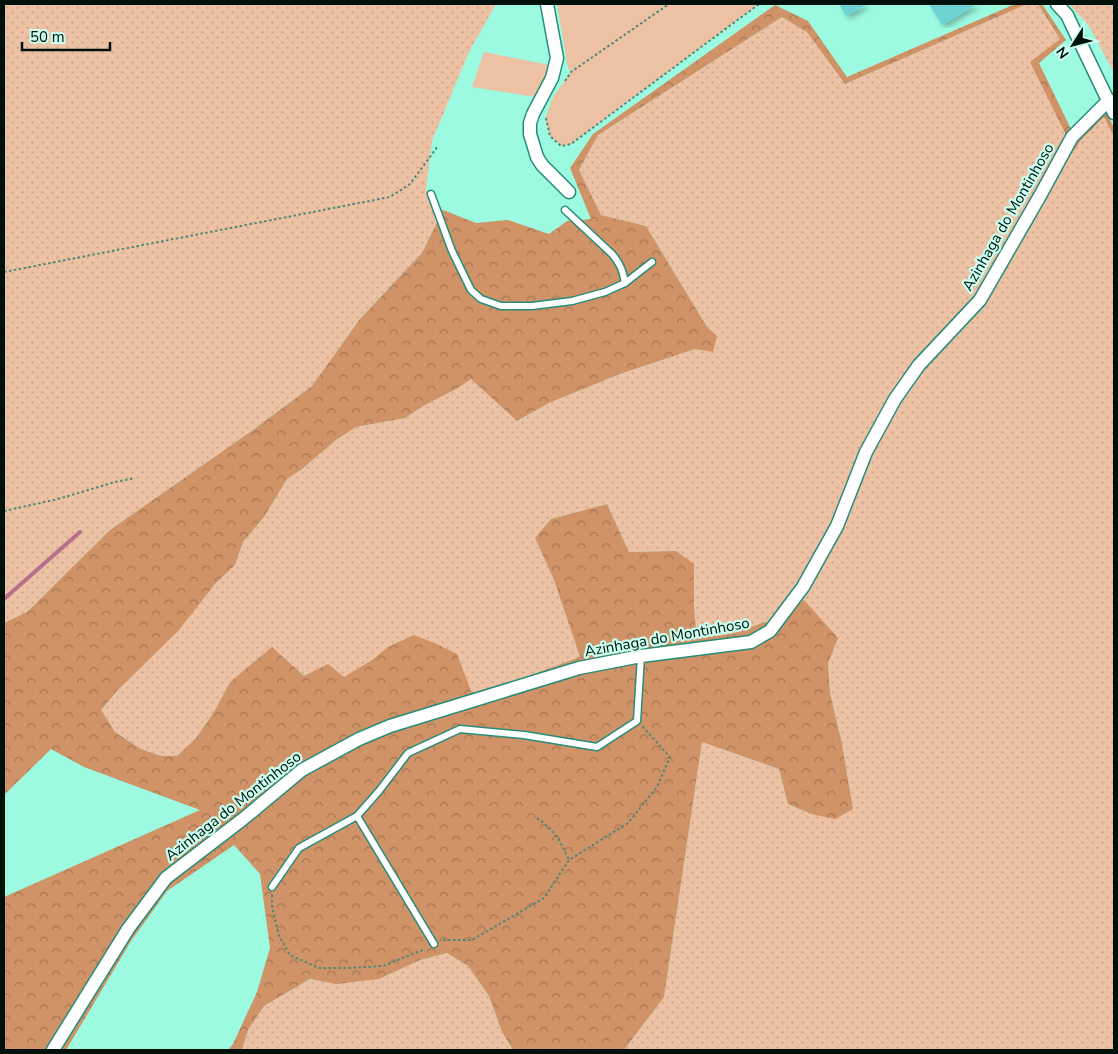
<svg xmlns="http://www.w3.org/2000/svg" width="1118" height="1054" viewBox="0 0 1118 1054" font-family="'Nunito Sans',sans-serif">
<defs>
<pattern id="grass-dots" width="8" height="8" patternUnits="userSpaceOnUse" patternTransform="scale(1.25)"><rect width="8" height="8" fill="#ecc1a4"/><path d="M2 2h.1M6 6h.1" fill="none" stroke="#c9a58c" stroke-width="1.8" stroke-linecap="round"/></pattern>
<pattern id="forest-crowns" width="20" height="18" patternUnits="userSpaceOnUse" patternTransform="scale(1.25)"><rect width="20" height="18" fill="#d09267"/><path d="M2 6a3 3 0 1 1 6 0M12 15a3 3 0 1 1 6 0" fill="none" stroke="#a67653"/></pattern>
<filter id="shadow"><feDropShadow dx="3.5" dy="3.5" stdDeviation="2.5" flood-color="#0004"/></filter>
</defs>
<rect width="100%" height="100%" fill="#9cfae1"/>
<!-- grass -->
<g fill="url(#grass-dots)">
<polygon points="4,4 496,4 469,52 432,141 426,190 443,210 422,253 360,319 312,386 253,430 110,530 27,612 4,623"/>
<polygon points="1027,4 1038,4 1060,39 1031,62 1074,150 1081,140 1104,117 1114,137 1114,1050 624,1050 664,997 702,742 779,769 788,804 811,814 853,809 842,744 830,693 828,663 771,625 765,622 732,634 697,638 694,608 675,551 629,552 607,504 551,519 535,538 554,580 580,657 472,696 414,636 388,647 372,660 344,678 328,665 304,676 272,648 230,682 214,712 196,738 177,756 161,756 141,749 115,732 101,710 117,691 139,668 215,584 235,565 243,542 264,517 287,479 302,469 336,440 356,427 405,418 425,405 458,388 471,378 518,421 549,403 620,374 695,349 716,336 707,327 646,226 601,215 579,170 598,135 782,17 807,31 845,84"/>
<polygon points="1069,4 1114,4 1114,73 1089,26"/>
<polygon points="447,953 468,966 489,996 502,1032 513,1050 242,1050 248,1030 264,1006 309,980 379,979 420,960"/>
</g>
<!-- forest -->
<g fill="url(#forest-crowns)">
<polygon points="1015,4 1027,4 845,84 807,32 782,17 598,135 579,170 601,215 646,226 707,327 717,336 713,352 695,349 620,374 549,403 517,421 471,379 458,388 425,405 405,418 356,427 336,440 302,469 287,479 264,517 243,542 235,565 215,584 179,630 117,691 101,710 115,732 141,749 161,756 177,756 196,738 214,712 230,682 272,647 304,676 328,664 344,677 372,660 388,647 414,635 437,644 457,654 473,696 580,657 554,580 535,538 551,519 607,504 629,552 676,551 694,564 694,608 697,638 732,634 765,622 771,625 804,600 838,638 828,663 830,693 842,744 853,809 835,819 811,814 788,804 779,769 702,742 664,997 624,1050 513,1050 502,1032 489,996 468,966 447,953 420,960 379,979 336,984 310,979 264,1006 248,1030 242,1050 228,1050 233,1044 257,992 270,948 260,874 234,845 167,891 131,941 66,1050 4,1050 4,897 200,810 84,767 51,749 4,795 4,623 27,612 110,530 253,430 312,386 360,319 422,253 443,210 476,223 508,220 549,234 567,221 591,219 570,168 593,134 775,5 808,21 847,77"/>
<polygon points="1038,4 1042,4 1066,40 1039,63 1070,127 1077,137 1105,109 1114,128 1114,137 1104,117 1081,140 1074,151 1030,62 1060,39"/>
</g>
<!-- garden -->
<g fill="#ecc1a4">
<polygon points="557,4 759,4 571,144 561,146 550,136 545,119 553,97 571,72 568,68"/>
<polygon points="484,52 555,66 542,98 472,87"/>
</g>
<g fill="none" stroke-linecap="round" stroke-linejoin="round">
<!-- stream -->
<polyline stroke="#b6708b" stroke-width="4" points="4,599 80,532"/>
</g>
<!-- building -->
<g fill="#6cd3d3" filter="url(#shadow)">
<polygon points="839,4 868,4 846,16"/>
<polygon points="929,4 977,4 942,25"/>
</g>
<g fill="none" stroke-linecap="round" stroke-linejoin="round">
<defs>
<g id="lane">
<polyline points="431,194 452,251 471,290 481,299 501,306 532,306 572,301 605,292 625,283 652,262"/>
<path d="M565,210L612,254C620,263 623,271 625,283"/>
<polyline points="357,816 434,944"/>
<polyline points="272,887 299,848 357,816 379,791 408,753 460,729 524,735 597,747 637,721 641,656"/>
</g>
<g id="street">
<polyline points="547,4 557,58 552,78 533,114 530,123 530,134 537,157 542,165 569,192"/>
<polyline points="1057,4 1067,15 1114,113"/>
<polyline points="53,1050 128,929 166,878 243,819 302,770 359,739 390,726 579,668 641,656 751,642 770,631 803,587 837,526 866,452 895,399 919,365 980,300 1041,194 1072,137 1109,100"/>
</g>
</defs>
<!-- lane casing -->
<use href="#lane" stroke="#288c77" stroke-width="9"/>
<!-- street casing -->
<use href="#street" stroke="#288c77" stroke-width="15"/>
<!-- path -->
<g stroke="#4f8778" stroke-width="2" stroke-dasharray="2.5 2.5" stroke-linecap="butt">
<polyline points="565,81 571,72 669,4"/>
<polyline points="546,118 550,136 561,146 571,144 759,4"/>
<polyline points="4,272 390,197 410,184 438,146"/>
<polyline points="4,511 58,499 115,482 135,478"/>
<path d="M537,818C556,832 559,839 569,860"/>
<polyline points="272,895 272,906 279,936 290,955 319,968 348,968 383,966 425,949"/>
<polyline points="443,940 472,940 544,898 569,860 628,823 657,787 670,757 642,726"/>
</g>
<!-- lane -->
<use href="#lane" stroke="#fff" stroke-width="6"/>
<!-- street -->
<use href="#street" stroke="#fff" stroke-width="12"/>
</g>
<g text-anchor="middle" stroke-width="4.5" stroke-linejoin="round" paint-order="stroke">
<!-- street labels -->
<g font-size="15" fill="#00100b" stroke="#cafff0">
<text transform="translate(1008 217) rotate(-60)" y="5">Azinhaga do Montinhoso</text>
<text transform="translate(667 637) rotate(-10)" y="5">Azinhaga do Montinhoso</text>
<text transform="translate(233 806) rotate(-38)" y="5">Azinhaga do Montinhoso</text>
</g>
</g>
<!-- border -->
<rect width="1118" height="1054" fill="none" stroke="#00100b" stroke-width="10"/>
<!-- north arrow -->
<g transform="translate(1073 45) rotate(234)" stroke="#cafff0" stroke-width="4" paint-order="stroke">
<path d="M0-4L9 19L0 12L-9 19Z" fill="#00100b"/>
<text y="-8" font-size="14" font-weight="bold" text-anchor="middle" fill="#00100b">N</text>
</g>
<!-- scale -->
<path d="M22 42v8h88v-8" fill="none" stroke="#00100b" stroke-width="2.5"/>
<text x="30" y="42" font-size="15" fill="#00100b" stroke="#cafff0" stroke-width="4" paint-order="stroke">50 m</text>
</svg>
